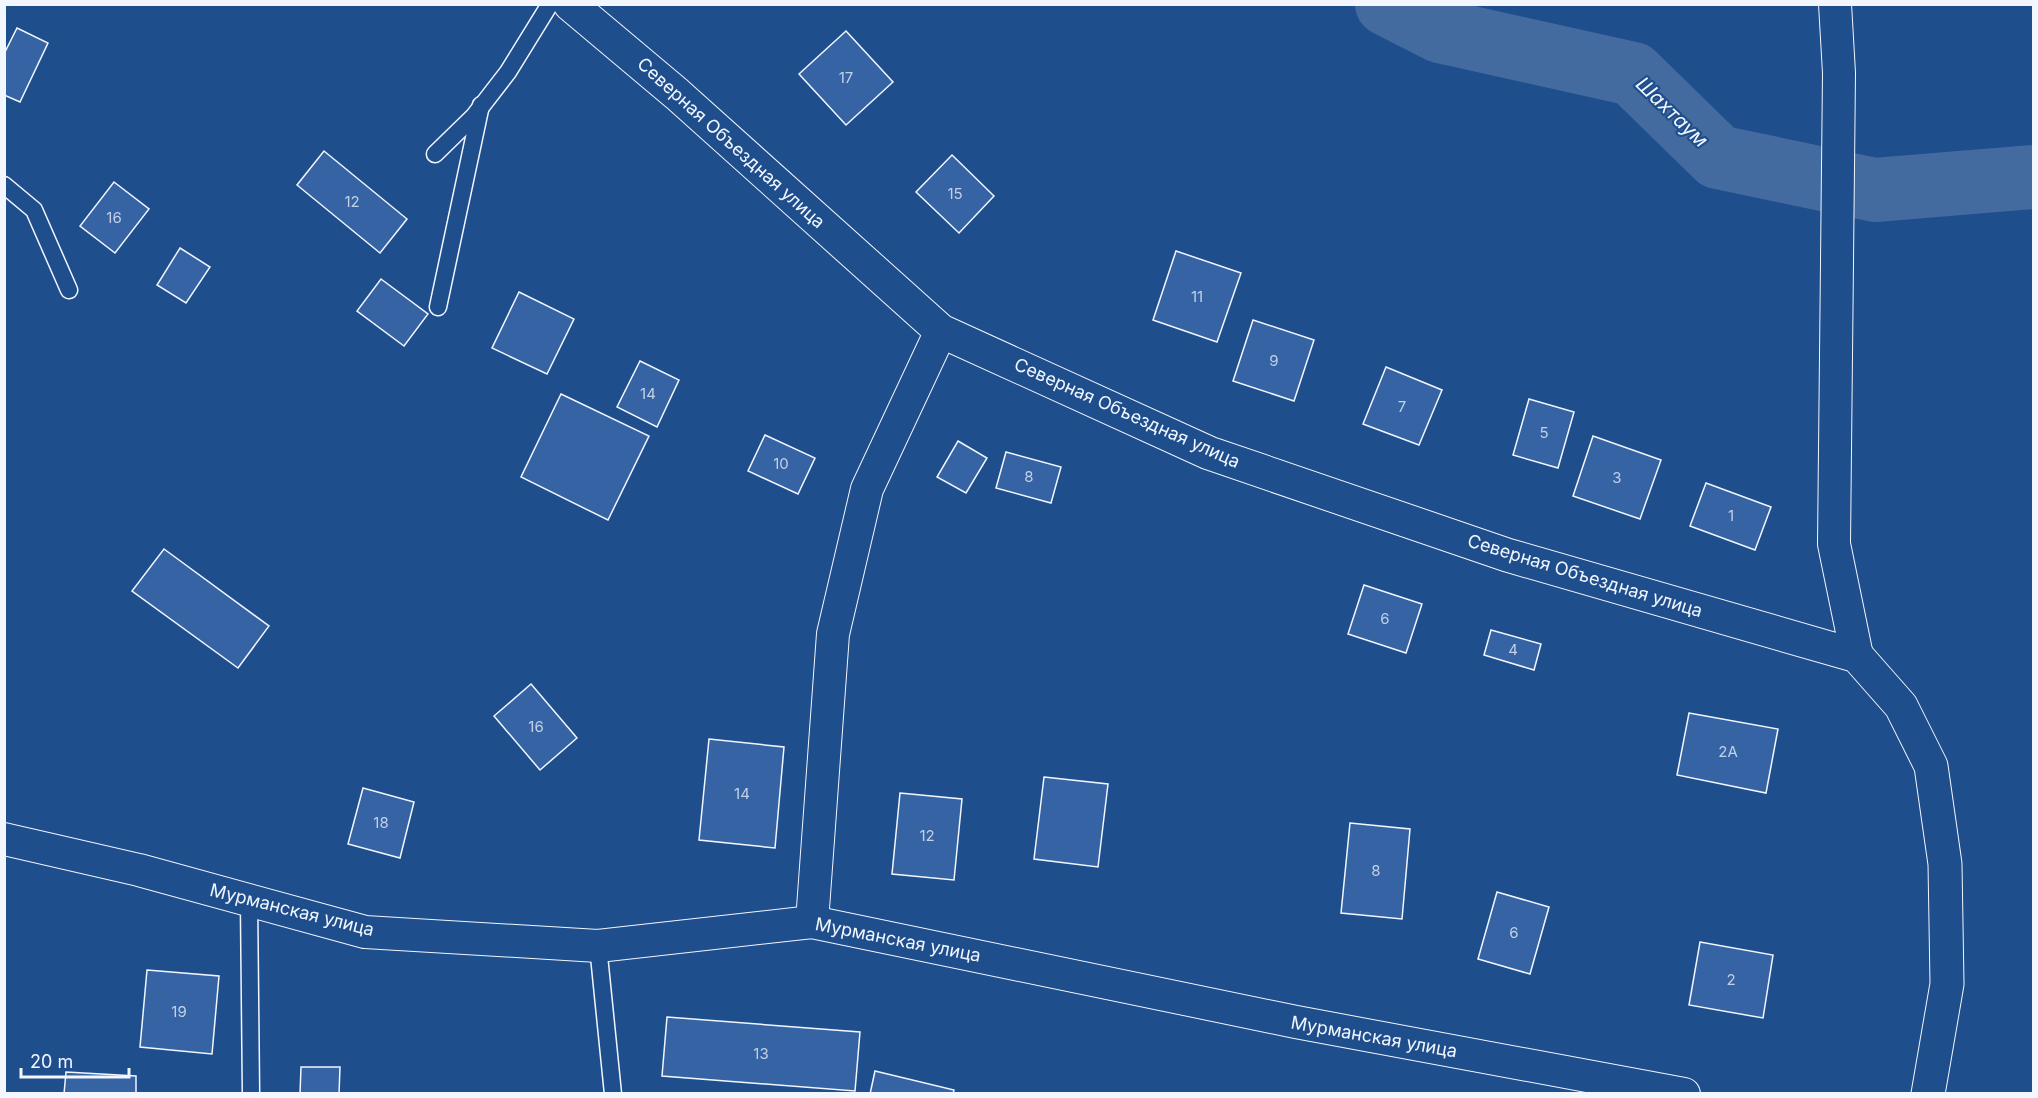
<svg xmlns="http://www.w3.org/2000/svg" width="2038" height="1098" viewBox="0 0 2038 1098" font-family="Inter,sans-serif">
<rect width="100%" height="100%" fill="#1f4e8c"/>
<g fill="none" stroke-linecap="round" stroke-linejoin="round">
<!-- river -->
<polyline stroke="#446ba0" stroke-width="64" points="1387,4 1440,31 1633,74 1718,157 1875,190 2034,177"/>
</g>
<!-- building -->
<g fill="#3563a3" stroke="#f2f6ff" stroke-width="1.5">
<polygon points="17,28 48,43 20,102 4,95 4,54"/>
<polygon points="846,31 893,82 846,125 799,74"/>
<polygon points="324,151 407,219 380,253 297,185"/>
<polygon points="952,155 994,196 959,233 916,192"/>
<polygon points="114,182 149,209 115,253 80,226"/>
<polygon points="180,248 210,267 186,303 157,285"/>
<polygon points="1176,251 1241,273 1217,342 1153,320"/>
<polygon points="381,279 428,314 404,346 357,311"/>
<polygon points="519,292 574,319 547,374 492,348"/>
<polygon points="1253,320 1314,340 1294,401 1233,381"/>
<polygon points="640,361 679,380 657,427 617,407"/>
<polygon points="1386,367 1442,390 1419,445 1363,424"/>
<polygon points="561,394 649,436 608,520 521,477"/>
<polygon points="1529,399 1574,412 1558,468 1513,455"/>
<polygon points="765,435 815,458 798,494 748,471"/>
<polygon points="1593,436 1661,460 1640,519 1573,496"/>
<polygon points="958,441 987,458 966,493 937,477"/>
<polygon points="1006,452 1061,467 1051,503 996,488"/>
<polygon points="1706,483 1771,507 1755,550 1690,526"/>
<polygon points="164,549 269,626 238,668 132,591"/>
<polygon points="1364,585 1422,604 1406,653 1348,634"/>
<polygon points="1491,630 1541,644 1534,670 1484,655"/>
<polygon points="531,684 577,738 540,770 494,716"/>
<polygon points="1689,713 1778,729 1766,793 1677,775"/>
<polygon points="709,739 784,747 775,848 699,840"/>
<polygon points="1044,777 1108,784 1098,867 1034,859"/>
<polygon points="363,788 414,802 400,858 348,844"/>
<polygon points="900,793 962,799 954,880 892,874"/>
<polygon points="1350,823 1410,829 1402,919 1341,913"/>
<polygon points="1497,892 1549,907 1530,974 1478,959"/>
<polygon points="1700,942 1773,955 1763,1018 1689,1005"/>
<polygon points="147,970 219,976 212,1054 140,1047"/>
<polygon points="667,1017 860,1032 855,1091 662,1076"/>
<polygon points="301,1067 340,1067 339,1094 300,1094"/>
<polygon points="875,1071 954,1090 953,1094 870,1094"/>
<polygon points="66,1072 136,1076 136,1094 64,1094"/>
</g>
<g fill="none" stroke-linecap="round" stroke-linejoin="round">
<defs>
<g id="lane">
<polyline points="435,154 474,116 508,72 550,4"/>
<polyline points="4,185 34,210 69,290"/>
<polyline points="438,307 481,105"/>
<polyline points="249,901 251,1094"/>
<polyline points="598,946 613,1094"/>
</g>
<g id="street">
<polyline points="1835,4 1839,73 1834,544 1857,656"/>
<polyline points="4,839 139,870 365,932 598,946 812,922 1296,1022 1684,1094"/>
<polyline points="812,922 833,634 867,489 941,331"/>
</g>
<polyline id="secondary" points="570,4 677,94 941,331 1209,453 1507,555 1857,656 1901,706 1931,766 1945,864 1947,984 1928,1094"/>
</defs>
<!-- lane casing -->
<use href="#lane" stroke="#f2f6ff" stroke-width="19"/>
<!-- street casing -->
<use href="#street" stroke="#f2f6ff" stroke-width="34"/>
<!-- secondary casing -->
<use href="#secondary" stroke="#f2f6ff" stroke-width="35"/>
<!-- lane -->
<use href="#lane" stroke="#1f4e8c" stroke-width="16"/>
<!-- street -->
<use href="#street" stroke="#1f4e8c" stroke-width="32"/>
<!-- secondary -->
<use href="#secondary" stroke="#1f4e8c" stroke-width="33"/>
</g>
<g text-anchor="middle" stroke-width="4.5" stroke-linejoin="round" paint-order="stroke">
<!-- number labels -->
<g font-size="15" fill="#c3d1e8">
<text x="846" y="83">17</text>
<text x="955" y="199">15</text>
<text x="352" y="207">12</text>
<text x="114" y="223">16</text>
<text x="1197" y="302">11</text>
<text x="1274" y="366">9</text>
<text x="648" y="399">14</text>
<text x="1402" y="412">7</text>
<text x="1544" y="438">5</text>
<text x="781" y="469">10</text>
<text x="1029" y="482">8</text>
<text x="1617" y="483">3</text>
<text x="1731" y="521">1</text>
<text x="1385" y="624">6</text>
<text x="1513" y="655">4</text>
<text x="536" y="732">16</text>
<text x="1728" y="757">2А</text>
<text x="742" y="799">14</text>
<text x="381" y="828">18</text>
<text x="927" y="841">12</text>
<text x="1376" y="876">8</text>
<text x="1514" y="938">6</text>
<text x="1731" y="985">2</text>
<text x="179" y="1017">19</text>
<text x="761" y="1059">13</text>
</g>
<!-- street labels -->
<g font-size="18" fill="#f2f6ff" stroke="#1f4e8c">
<text transform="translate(731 143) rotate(42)" y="6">Северная Объездная улица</text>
<text transform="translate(1127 413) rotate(24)" y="6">Северная Объездная улица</text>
<text transform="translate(1585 576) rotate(17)" y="6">Северная Объездная улица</text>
<text transform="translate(292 910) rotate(14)" y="6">Мурманская улица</text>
<text transform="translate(898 940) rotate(11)" y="6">Мурманская улица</text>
<text transform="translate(1374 1037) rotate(10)" y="6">Мурманская улица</text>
</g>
<!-- water labels -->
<g font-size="20" font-style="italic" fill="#f2f6ff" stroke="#1f4e8c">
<text transform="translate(1672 112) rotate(44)" y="7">Шахтаум</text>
</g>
</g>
<!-- border -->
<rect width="2038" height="1098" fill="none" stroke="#f2f6ff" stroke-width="12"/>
<!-- scale -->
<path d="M21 1068v9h108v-9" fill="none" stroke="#f2f6ff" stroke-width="3"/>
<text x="30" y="1068" font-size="18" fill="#f2f6ff" stroke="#1f4e8c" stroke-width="4.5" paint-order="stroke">20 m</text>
</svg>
